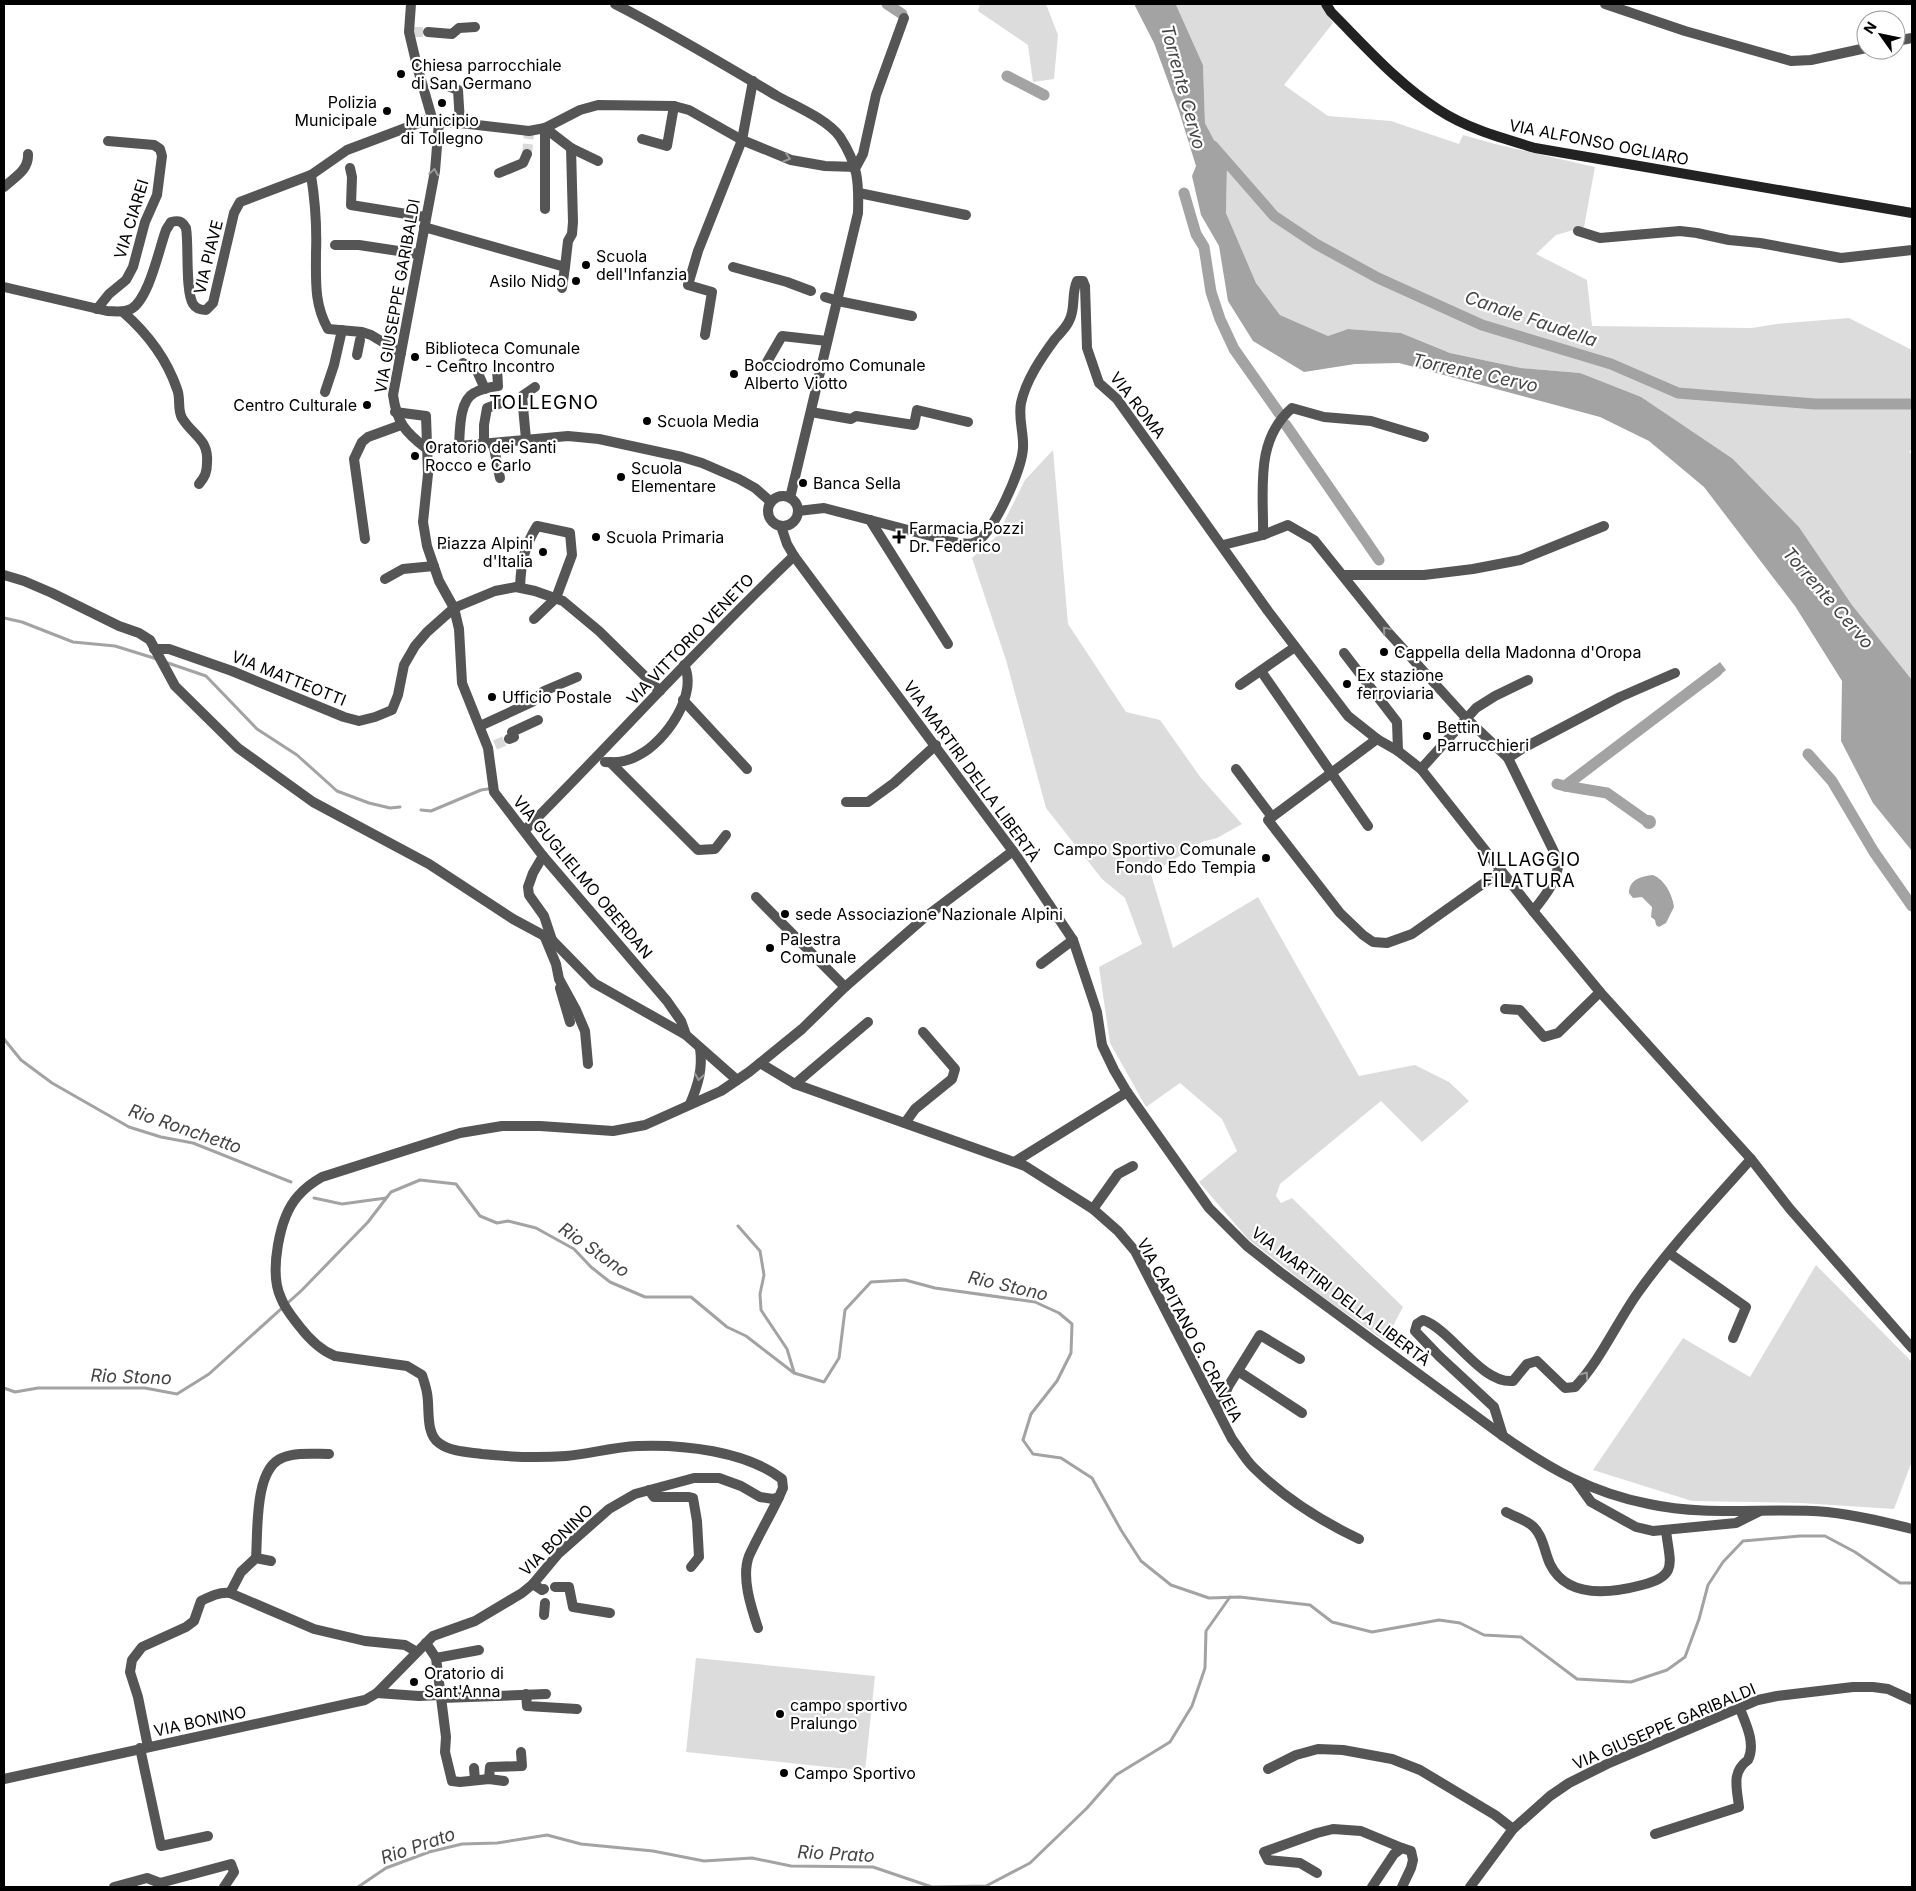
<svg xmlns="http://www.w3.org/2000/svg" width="1916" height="1891" viewBox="0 0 1916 1891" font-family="Inter,sans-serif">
<rect width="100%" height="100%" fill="#fff"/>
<!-- green -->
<g fill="#dcdcdc">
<polygon points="980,4 1046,4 1058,35 1054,79 1033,82 1028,45 978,11"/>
<polygon points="1175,4 1320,4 1333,23 1284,85 1328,116 1391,121 1459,144 1463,135 1495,144 1595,167 1584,227 1556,235 1536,254 1587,280 1592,326 1752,328 1776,324 1849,318 1912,350 1912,449 1909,452 1912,454 1912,680 1852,605 1799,527 1733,459 1580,373 1521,368 1450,353 1401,333 1348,329 1328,336 1280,315 1256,283 1226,213 1227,165 1205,123 1203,65"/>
<polygon points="1053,450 1068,624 1126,712 1160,720 1201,778 1242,824 1217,838 1202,842 1151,874 1173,948 1258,897 1359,1076 1415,1065 1449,1082 1469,1101 1422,1142 1381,1101 1280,1184 1276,1196 1281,1203 1292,1198 1403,1307 1385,1341 1320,1295 1248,1239 1199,1182 1237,1151 1222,1119 1180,1083 1146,1107 1110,1043 1099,967 1142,944 1125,898 1102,879 1046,808 1006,660 972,558 997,536 1025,480"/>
<polygon points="1816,1265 1912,1362 1912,1461 1894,1509 1801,1503 1692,1501 1593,1470 1683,1338 1750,1377"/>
<polygon points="696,1658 875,1676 865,1771 686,1752"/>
</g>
<!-- water -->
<g fill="#a3a3a3">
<polygon points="1134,4 1176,5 1203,65 1205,123 1227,165 1226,213 1256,283 1280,315 1328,336 1348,329 1401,333 1450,353 1521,368 1580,373 1641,397 1733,459 1799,527 1852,605 1912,680 1912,851 1873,803 1841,741 1842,681 1795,606 1704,487 1649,441 1600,417 1399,363 1355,364 1304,372 1253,341 1228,301 1219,246 1201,215 1192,176 1196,166 1179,111 1154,43"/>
<polygon points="1720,662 1726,670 1708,685 1702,677"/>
<circle cx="1649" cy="822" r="7"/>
<path d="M1653,875C1665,880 1672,894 1674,907L1666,923L1659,927L1656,925L1655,920L1651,917L1652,907L1642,897L1633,898L1629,893C1629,880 1641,876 1653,875Z"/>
</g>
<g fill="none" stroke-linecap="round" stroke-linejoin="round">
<!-- stream -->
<g stroke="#a3a3a3" stroke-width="3">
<polyline points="4,618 22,622 73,642 115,646 157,659"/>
<polyline points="165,662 206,676 257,729 297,755 337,791 369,803 390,808 400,807"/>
<polyline points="421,810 431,811 481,790 488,789"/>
<polyline points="4,1039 21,1060 52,1083 129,1127 161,1137 193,1143 291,1182"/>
<polyline points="314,1198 342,1204 386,1198"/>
<polyline points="738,1226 760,1251 764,1275 760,1294 761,1310 787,1349 794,1372"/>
<polyline points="4,1388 15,1392 38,1388 145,1388 177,1394 209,1374 302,1290 368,1222 391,1192 420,1180 456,1184 480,1216 497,1223 508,1221 536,1228 574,1249 591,1267 610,1282 645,1297 691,1297 727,1327 746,1336 794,1373 824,1382 839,1358 845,1310 871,1282 905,1280 935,1288 1035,1302 1059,1313 1072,1324 1071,1353 1057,1381 1031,1414 1023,1440 1033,1454 1061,1458 1092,1478 1121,1530 1141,1561 1171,1585 1209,1598 1240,1597 1310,1605 1332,1622 1372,1632 1439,1620 1460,1623 1484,1635 1521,1637 1577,1679 1631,1682 1667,1670 1685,1657 1699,1619 1708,1585 1723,1562 1743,1541 1800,1536 1825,1536 1855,1552 1900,1583 1912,1583"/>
<polyline points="358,1887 386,1868 429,1852 462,1844 497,1843 547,1835 581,1844 653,1851 704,1861 752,1858 791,1866 873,1867 932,1887 986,1886 1030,1863 1087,1808 1116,1775 1170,1742 1192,1706 1205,1668 1206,1631 1230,1597"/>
</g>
<!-- canal -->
<g stroke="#a3a3a3" stroke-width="11">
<polyline points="887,4 902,14"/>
<polyline points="1007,76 1044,95"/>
<polyline points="1213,146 1274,216 1316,244 1378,278 1482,325 1611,364 1678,393 1815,404 1912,404"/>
<polyline points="1184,193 1196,234 1204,247 1211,292 1220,319 1234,349 1279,413"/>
<polyline points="1286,425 1379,560"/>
<polyline points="1808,754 1832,781 1874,852 1912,906"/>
<polyline points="1557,784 1565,786 1717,671"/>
<polyline points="1565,786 1607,793 1648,822"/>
</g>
<!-- minor-tunnel -->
<g stroke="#d9d9d9" stroke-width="10" stroke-dasharray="10 5" stroke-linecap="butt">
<polyline points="413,32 428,32"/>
<polyline points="527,154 529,134"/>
<polyline points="495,745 509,739"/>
</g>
<!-- minor -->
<g stroke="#555" stroke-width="10">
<polyline points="411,4 409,32 417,66 432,118 438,122"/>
<polyline points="1605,4 1685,31 1791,61 1811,60 1866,48"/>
<polyline points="428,32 452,34 459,28 475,27"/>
<polyline points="1896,41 1912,38"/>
<polyline points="448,86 458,90 460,123"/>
<path d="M439,122L435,171L393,395C397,423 405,432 427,449L568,436L599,439L682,457L702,463L739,479L755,488L771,502"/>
<polyline points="439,122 460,123 529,131 545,128 580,110 598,105 674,106 689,110 742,140 791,160 825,166 856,167 863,154 876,95 904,18"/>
<polyline points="545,128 545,209"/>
<polyline points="545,128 571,148 598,161"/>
<polyline points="642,139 667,146 674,106"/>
<polyline points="350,168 352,177 351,205 425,217"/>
<polyline points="499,173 523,163 527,154"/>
<path d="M311,175C315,200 317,227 316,253C316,281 314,304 328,329L362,332L371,335L401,353"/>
<path d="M4,187C15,177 29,170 28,154"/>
<polyline points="859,193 966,215"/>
<polyline points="424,227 565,267 568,241 572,234 573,222 571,148"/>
<polyline points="1578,231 1600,238 1680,231 1697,233 1729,240 1760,243 1841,258 1912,250"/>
<polyline points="335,245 359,245 418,254"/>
<polyline points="733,267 787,282 811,291"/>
<path d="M4,287L107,311C115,311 123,313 131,309C149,299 159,249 166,230L171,222C179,220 182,221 186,228C189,245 185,291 193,304C196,309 201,310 206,310L213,303L234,213L240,202L311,175L347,150L432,118"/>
<polyline points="562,288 565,267"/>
<polyline points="825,297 838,301 912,316"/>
<polyline points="97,309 109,294 126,280 133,267 145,222 157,195 162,156 160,149 154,145 108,141"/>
<path d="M123,312C147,333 166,357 177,389C181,398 177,409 182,418C193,436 209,439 207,463C207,472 205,477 199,484"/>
<polyline points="705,335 712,292 688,285 698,251 742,140 753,81"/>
<polyline points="357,355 360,340"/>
<polyline points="767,362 782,336 827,341"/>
<polyline points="463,363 477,371 485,389"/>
<polyline points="325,392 334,365 342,330"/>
<polyline points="395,412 426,416 428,474 423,522 427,546 439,581 454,608 459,629 462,683 488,748 494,792 543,856 667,1001 681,1021 686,1035 737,1080"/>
<polyline points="811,412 851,419 856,416 914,425 917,410 968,422"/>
<polyline points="526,439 522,396 535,387"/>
<polyline points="484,443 484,425 487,408 501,403"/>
<polyline points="493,443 500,478"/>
<path d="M459,446C460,431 459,401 474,393C481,389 490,387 498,386L497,368"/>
<polyline points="870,520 948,644"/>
<path d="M1263,535C1264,491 1254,441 1292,408L1324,417L1371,421L1424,437"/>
<polyline points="365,539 354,459 362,442 368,437 401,425"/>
<polyline points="442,544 450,543"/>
<path d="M1223,545L1263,535L1288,525L1314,540L1387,631L1466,718L1508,758L1559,862C1556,882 1546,895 1533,911"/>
<polyline points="4,575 24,581 52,593 119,626 139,633 150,640 175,686 238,748 313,802 429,864 513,919 552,940 594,983 686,1035"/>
<polyline points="1343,575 1424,575 1473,569 1520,560 1604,526"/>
<polyline points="385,579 403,569 434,566"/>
<path d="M520,587C521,563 524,547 537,526L570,533L572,555L556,598L534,619"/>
<polyline points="154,649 169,649 232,671 344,717 359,721 375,717 392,710 398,695 404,665 415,646 427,632 454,608 495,591 516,587 535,591 563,601 599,631 660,691"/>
<polyline points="1344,653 1397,722 1398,751"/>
<polyline points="1261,671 1368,826"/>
<polyline points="1240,685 1295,647"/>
<polyline points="683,700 747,769"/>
<polyline points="480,726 532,702 544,691 577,677"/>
<polyline points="509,739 514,737 512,732 538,720"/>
<polyline points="1377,739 1268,820 1340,913 1363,935 1373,942 1387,943 1412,934 1501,871"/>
<polyline points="1508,758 1525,747 1620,697 1675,673"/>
<path d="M605,762C617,763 629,761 639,755C665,742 699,694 684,665"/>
<polyline points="610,762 698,850 715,849 726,835"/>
<polyline points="1236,769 1272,817"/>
<polyline points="1421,769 1476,708 1495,696 1528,680"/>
<polyline points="846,802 868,802 894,783 936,745"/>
<path d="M525,830C615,740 701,644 794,556"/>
<polyline points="543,856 533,873 528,887 529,895 544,916 552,940"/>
<polyline points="756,897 845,987"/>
<polyline points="544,935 556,964 559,979 576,1010 585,1031 588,1064"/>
<polyline points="1041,964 1073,940"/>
<polyline points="560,988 570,1022"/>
<polyline points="1505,1009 1520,1010 1544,1037 1558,1033 1600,992"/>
<path d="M760,1063L795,1084L1025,1166L1093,1209L1118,1231L1135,1251L1232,1439C1239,1448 1245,1459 1253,1467C1283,1497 1321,1521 1359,1539"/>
<polyline points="795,1084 868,1022"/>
<path d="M690,1104C698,1085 703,1069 700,1048"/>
<polyline points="905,1123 915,1109 952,1079 955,1069 923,1032"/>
<polyline points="1016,1161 1127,1092"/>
<polyline points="1093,1209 1118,1174 1133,1166"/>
<polyline points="1669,1253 1746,1307 1733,1338"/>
<polyline points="1238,1371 1302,1413"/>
<polyline points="1218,1409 1229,1385 1260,1335 1300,1359"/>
<path d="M1503,1436L1494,1407L1439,1356L1415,1331L1417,1324L1423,1320C1452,1330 1481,1384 1513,1381L1527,1364L1537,1361L1565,1388L1575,1387C1600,1361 1616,1324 1637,1294C1671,1246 1712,1203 1751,1159"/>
<polyline points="1576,1481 1591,1502 1636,1527 1653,1531 1736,1523 1760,1511"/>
<polyline points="649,1490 654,1497 689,1497 693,1498 697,1521 699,1557 691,1567"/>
<path d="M1506,1512C1513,1516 1523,1519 1530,1524C1543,1533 1544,1551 1550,1564C1567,1599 1612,1593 1642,1585C1680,1576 1669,1561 1666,1530"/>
<path d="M256,1558C258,1532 254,1469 282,1458C296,1452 314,1454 329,1454"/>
<polyline points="533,1584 542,1590 544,1589"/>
<polyline points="555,1587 569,1587 573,1607 610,1613"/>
<polyline points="230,1593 241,1572 256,1558 271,1561"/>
<polyline points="544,1615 545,1603"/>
<path d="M758,1628C751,1607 741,1577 749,1556C757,1538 770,1516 779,1497"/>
<polyline points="426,1643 436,1658 446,1737 445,1752 452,1781 460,1782 489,1779 504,1781"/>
<polyline points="436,1658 479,1650"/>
<polyline points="377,1693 419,1696 442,1695"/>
<polyline points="526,1694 527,1706 577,1709"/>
<polyline points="442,1698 546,1694"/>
<path d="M148,1747L138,1697L130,1672L132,1660L142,1647L186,1627L194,1621L201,1601C211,1596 219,1592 230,1593L314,1629L365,1641L405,1645L417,1652"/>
<polyline points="140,1748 161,1846 208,1836"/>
<polyline points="474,1768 475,1780"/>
<polyline points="1268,1769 1296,1755 1318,1749 1343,1750 1392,1759 1420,1770 1495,1815 1513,1829"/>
<polyline points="489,1779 490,1767 522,1766 521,1752"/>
<path d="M1655,1834L1739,1807C1737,1788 1731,1772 1748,1760C1756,1744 1746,1724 1740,1709"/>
<polyline points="1317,1873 1300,1863 1268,1860 1264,1852 1317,1833 1333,1829 1361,1831 1402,1848"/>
<polyline points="114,1887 147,1878 160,1883 231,1864 234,1872 224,1887"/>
</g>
<!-- tertiary -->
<g stroke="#555" stroke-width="10">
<path d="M615,4C670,32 723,64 777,96C795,106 827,119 840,137C858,165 859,181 858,213L790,498"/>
<circle cx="783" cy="511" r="15"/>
<path d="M798,511L824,508L950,541C958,543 968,546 976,542C994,532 1022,469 1023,448C1024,433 1018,418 1021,403C1026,380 1041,358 1055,339C1059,334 1066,328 1069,321C1076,309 1071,294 1077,281H1083L1085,286L1087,348L1099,383L1117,399L1268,611L1348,716L1377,739L1398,751L1421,769L1533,911L1600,992L1751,1159L1790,1209L1912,1348"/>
<path d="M781,526L787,544L794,556L1018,858L1073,940L1097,1012L1102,1045L1114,1070L1127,1092L1209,1208L1247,1246L1280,1272L1503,1436C1550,1469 1592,1493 1649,1504C1708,1517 1768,1507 1827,1512C1856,1515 1884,1522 1912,1529"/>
<path d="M4,1779L365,1700L377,1693L433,1636L475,1621L522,1593L533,1584L558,1554L609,1509L635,1494L694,1478H719L741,1486L760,1497L773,1499L779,1497L783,1488L782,1479C746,1451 682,1444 637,1446C613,1447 589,1454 566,1456C538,1458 510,1457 482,1454C468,1452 451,1452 439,1443C425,1433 430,1408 427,1393C426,1387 424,1381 422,1375L407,1366L335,1356C320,1350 310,1340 300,1327C293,1318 285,1309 281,1298C269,1273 279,1217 298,1196C305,1188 313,1182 322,1177L460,1133L502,1126H540L613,1131L645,1125L721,1091L749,1072L802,1029L845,987L924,918L1013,851"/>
<polyline points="1372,1887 1394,1854 1402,1848 1411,1851 1413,1860 1411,1868 1402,1887"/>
<polyline points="1470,1887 1513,1829 1550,1796 1569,1783 1607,1764 1758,1700 1777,1696 1853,1687 1873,1687 1888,1689 1912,1700"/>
</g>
<!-- secondary -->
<path stroke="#222" stroke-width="10" d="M1326,4L1331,12C1365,46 1398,84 1439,110C1468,129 1502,138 1535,148L1912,213"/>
</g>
<!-- one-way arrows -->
<defs><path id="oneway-chevron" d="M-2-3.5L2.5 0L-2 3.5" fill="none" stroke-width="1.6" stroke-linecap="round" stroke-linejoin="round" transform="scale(1.25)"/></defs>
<g stroke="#999">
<use href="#oneway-chevron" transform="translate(787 158) rotate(17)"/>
<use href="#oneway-chevron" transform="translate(434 172) rotate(-81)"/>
<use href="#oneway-chevron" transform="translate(1386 630) rotate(-130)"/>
<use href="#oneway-chevron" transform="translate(699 1077) rotate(100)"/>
<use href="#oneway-chevron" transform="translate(1585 1375) rotate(-54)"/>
</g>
<!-- markers -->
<g fill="#000" stroke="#fff" stroke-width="2">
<circle cx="401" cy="74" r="5"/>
<circle cx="442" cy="103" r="5"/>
<circle cx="387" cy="111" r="5"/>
<circle cx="586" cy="265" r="5"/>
<circle cx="576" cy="281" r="5"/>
<circle cx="415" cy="357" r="5"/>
<circle cx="734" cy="374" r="5"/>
<circle cx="367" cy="405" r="5"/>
<circle cx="647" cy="421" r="5"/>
<circle cx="415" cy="456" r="5"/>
<circle cx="621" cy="477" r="5"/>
<circle cx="803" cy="483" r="5"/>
<circle cx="596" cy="537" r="5"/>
<path d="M896.5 529.5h5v5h5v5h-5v5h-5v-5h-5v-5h5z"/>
<circle cx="543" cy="552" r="5"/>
<circle cx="1384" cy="652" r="5"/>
<circle cx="1347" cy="684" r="5"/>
<circle cx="492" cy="697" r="5"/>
<circle cx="1427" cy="736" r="5"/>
<circle cx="1266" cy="858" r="5"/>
<circle cx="785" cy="914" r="5"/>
<circle cx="770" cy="948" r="5"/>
<circle cx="414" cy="1682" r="5"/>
<circle cx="780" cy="1714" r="5"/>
<circle cx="784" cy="1773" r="5"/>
</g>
<g text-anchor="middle" stroke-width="4.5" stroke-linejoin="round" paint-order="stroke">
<!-- poi labels -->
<g font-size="16" fill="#000" stroke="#fff" text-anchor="start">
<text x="411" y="71">Chiesa parrocchiale<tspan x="411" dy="18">di San Germano</tspan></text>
<text x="377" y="108" text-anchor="end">Polizia<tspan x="377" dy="18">Municipale</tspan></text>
<text x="442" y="126" text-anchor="middle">Municipio<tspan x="442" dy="18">di Tollegno</tspan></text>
<text x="596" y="262">Scuola<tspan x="596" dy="18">dell'Infanzia</tspan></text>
<text x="566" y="287" text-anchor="end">Asilo Nido</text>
<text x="425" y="354">Biblioteca Comunale<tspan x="425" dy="18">- Centro Incontro</tspan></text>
<text x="744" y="371">Bocciodromo Comunale<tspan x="744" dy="18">Alberto Viotto</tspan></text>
<text x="357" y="411" text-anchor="end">Centro Culturale</text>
<text x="657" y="427">Scuola Media</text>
<text x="425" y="453">Oratorio dei Santi<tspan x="425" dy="18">Rocco e Carlo</tspan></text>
<text x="631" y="474">Scuola<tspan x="631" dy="18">Elementare</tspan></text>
<text x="813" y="489">Banca Sella</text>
<text x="909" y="534">Farmacia Pozzi<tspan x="909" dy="18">Dr. Federico</tspan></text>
<text x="606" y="543">Scuola Primaria</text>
<text x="533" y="549" text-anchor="end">Piazza Alpini<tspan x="533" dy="18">d'Italia</tspan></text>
<text x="1394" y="658">Cappella della Madonna d'Oropa</text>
<text x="1357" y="681">Ex stazione<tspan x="1357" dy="18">ferroviaria</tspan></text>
<text x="502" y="703">Ufficio Postale</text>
<text x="1437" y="733">Bettin<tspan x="1437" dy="18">Parrucchieri</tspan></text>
<text x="1256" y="855" text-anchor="end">Campo Sportivo Comunale<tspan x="1256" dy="18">Fondo Edo Tempia</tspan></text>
<text x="795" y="920">sede Associazione Nazionale Alpini</text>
<text x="780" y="945">Palestra<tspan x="780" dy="18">Comunale</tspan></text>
<text x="424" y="1679">Oratorio di<tspan x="424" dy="18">Sant'Anna</tspan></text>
<text x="790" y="1711">campo sportivo<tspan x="790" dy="18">Pralungo</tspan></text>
<text x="794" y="1779">Campo Sportivo</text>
</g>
<!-- street labels -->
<g font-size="16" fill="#000" stroke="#fff">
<text transform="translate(1599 142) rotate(11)" y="6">VIA ALFONSO OGLIARO</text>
<text transform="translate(131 219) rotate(-73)" y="6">VIA CIAREI</text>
<text transform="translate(208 257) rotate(-76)" y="6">VIA PIAVE</text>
<text transform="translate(397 296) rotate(-80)" y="6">VIA GIUSEPPE GARIBALDI</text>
<text transform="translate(1138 405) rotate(52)" y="6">VIA ROMA</text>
<text transform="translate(690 639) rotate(-46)" y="6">VIA VITTORIO VENETO</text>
<text transform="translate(289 678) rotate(22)" y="6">VIA MATTEOTTI</text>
<text transform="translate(972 771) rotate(54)" y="6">VIA MARTIRI DELLA LIBERTÀ</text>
<text transform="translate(583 877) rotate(50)" y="6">VIA GUGLIELMO OBERDAN</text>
<text transform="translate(1341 1296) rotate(37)" y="6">VIA MARTIRI DELLA LIBERTÀ</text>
<text transform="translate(1190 1330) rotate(62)" y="6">VIA CAPITANO G. CRAVEIA</text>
<text transform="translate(556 1540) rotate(-44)" y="6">VIA BONINO</text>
<text transform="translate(200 1721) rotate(-12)" y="6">VIA BONINO</text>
<text transform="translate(1664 1726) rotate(-23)" y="6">VIA GIUSEPPE GARIBALDI</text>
</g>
<!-- water labels -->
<g font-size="18" font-style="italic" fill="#444" stroke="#fff">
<text transform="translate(1183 87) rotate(75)" y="6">Torrente Cervo</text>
<text transform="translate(1531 319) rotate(19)" y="6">Canale Faudella</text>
<text transform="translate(1475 373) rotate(12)" y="6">Torrente Cervo</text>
<text transform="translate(1828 598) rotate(49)" y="6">Torrente Cervo</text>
<text transform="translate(185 1129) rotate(19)" y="6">Rio Ronchetto</text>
<text transform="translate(594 1250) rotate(35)" y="6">Rio Stono</text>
<text transform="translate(1008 1286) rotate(13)" y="6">Rio Stono</text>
<text transform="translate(131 1377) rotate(2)" y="6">Rio Stono</text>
<text transform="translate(418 1846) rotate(-19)" y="6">Rio Prato</text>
<text transform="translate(836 1854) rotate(3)" y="6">Rio Prato</text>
</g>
<!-- neighbourhood labels -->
<g font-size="18" letter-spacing="1" fill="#000" stroke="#fff">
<text x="1529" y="866">VILLAGGIO<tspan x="1529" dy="21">FILATURA</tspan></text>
</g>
<!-- quarter labels -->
<g font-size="19" letter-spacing="1" fill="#000" stroke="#fff">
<text x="544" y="409">TOLLEGNO</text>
</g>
</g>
<!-- border -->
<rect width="1916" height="1891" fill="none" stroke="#000000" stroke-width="10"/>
<!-- north arrow -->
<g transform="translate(1881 35) rotate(303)"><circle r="24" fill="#ffffff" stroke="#999999"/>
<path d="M0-4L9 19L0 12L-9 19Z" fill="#000000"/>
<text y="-8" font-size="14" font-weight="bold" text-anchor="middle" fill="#000000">N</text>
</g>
</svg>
